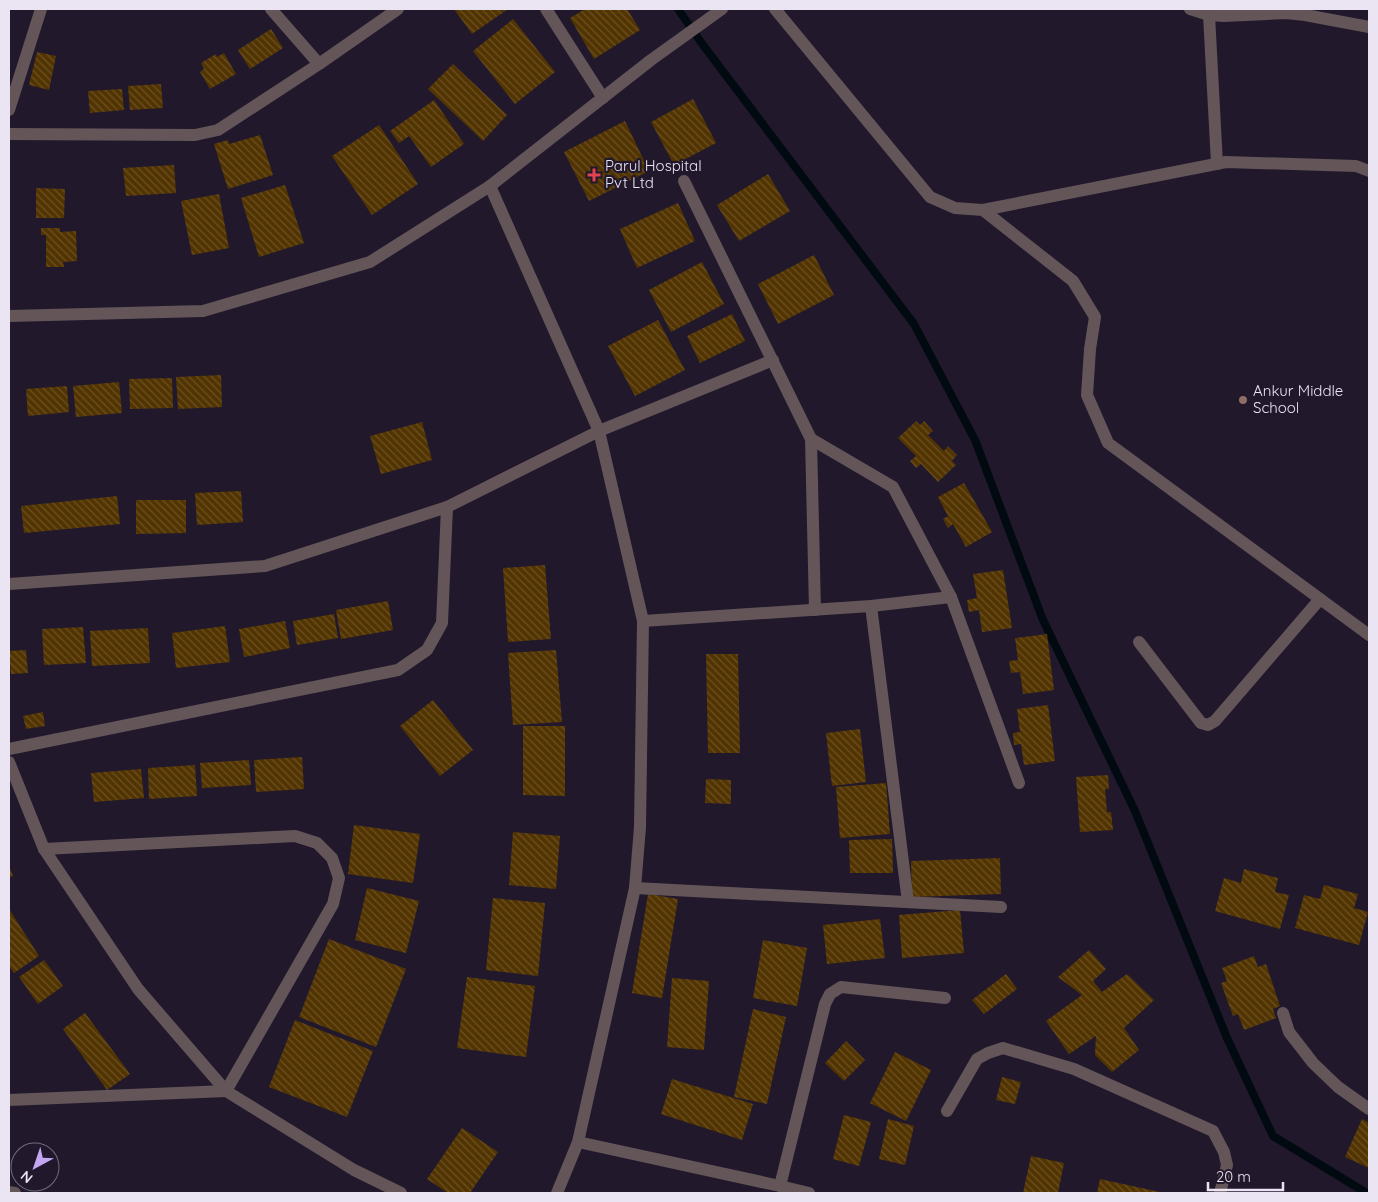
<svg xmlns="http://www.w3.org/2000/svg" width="1378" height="1202" viewBox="0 0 1378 1202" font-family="Quicksand,sans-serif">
<defs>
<pattern id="building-back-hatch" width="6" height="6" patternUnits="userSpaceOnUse" patternTransform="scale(1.25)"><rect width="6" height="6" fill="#523400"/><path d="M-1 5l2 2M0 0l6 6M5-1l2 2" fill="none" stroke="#6b5126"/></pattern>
</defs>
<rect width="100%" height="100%" fill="#21182c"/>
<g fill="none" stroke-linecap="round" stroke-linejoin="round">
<!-- stream -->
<polyline stroke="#010911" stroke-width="8" points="678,9 703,45 914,324 975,440 1043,620 1135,811 1227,1038 1273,1136 1365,1192"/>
</g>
<!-- building -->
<g fill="url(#building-back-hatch)">
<polygon points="454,9 508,9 472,34"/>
<polygon points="585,9 627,9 640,30 594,59 570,18"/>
<polygon points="513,19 555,72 515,104 473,51"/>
<polygon points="271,29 283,48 250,69 238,50"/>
<polygon points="37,52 56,56 49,90 29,85"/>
<polygon points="224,53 236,74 210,89 200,72 204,69 201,63 216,54 217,57"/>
<polygon points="453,64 507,115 483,141 428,89"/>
<polygon points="161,84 163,108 130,110 128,86"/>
<polygon points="122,89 124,110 90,113 88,91"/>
<polygon points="693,99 716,143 674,165 651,122"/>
<polygon points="434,100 464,144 431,167 409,136 399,143 390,131"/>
<polygon points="625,121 649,171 589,201 564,152"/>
<polygon points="379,125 418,184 372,215 332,156"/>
<polygon points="260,135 273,175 228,189 214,144 228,140 229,144"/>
<polygon points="174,165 176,193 126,196 123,168"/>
<polygon points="768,174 790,211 739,241 717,205"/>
<polygon points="285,185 304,243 259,257 241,198"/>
<polygon points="36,188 65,189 64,218 36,218"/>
<polygon points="219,194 229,248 192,255 181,201"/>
<polygon points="678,203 695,241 637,268 620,229"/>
<polygon points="41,228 60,228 60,232 76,231 77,261 63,262 64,267 46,267 46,235 41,235"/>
<polygon points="814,255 834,295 778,324 758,284"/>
<polygon points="702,262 724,304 671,332 649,290"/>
<polygon points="732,314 745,341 700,363 687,336"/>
<polygon points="658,320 685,370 635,396 608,346"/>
<polygon points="221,375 222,407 178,409 176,377"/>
<polygon points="172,378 173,408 130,409 129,379"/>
<polygon points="119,382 122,413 76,417 73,386"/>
<polygon points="67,386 69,412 28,416 26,389"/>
<polygon points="916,421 920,425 924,421 933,431 928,435 944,451 948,446 957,455 952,461 956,465 938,482 921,464 916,468 910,461 916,456 898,438"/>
<polygon points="422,422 432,460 381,474 370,436"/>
<polygon points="964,483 992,532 966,547 953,524 948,528 943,519 948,516 938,497"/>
<polygon points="241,491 243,522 197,525 195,493"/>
<polygon points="117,496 120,524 24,533 21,506"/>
<polygon points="136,500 186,500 186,533 136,534"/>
<polygon points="545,565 551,639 508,642 503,568"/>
<polygon points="1003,570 1012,628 982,632 979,610 969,612 967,600 977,598 973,574"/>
<polygon points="388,601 393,630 341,639 336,610"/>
<polygon points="334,614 338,638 297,645 293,621"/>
<polygon points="285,621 290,648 244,657 239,629"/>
<polygon points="225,626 230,662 176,668 172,633"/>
<polygon points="83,627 86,663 44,665 42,629"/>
<polygon points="148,628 150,663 92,666 90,631"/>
<polygon points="1047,634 1054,690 1023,694 1020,672 1011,673 1009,661 1018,660 1015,638"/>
<polygon points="26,650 28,673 11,674 9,651"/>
<polygon points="556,650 562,722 513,725 508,653"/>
<polygon points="706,654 738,654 740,753 708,753"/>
<polygon points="433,700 473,750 440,776 400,726"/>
<polygon points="1048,705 1055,761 1024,765 1021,744 1014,745 1013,733 1020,732 1017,709"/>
<polygon points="43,712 45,726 26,729 23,716"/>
<polygon points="523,726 565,726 565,796 523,795"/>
<polygon points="860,729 866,782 832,786 826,733"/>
<polygon points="302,757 304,789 256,792 254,760"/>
<polygon points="249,760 251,785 202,788 200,763"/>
<polygon points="195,765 197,796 149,799 148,768"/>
<polygon points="141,769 144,798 94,802 91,773"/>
<polygon points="1108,775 1109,789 1105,789 1107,812 1111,812 1113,830 1080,832 1076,777"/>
<polygon points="706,779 731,780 731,804 705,803"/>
<polygon points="886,783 890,834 840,838 836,787"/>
<polygon points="354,825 420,834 413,883 348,874"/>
<polygon points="513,832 560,836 556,889 509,885"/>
<polygon points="892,839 893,873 850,873 849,840"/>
<polygon points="1000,858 1001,894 912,897 911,861"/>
<polygon points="9,866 13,876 9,878"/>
<polygon points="1244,869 1278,878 1275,892 1289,895 1280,929 1215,911 1224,878 1241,883"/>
<polygon points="1324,885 1358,894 1354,908 1368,912 1359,945 1295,928 1304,895 1320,899"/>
<polygon points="367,888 419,901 406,953 355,940"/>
<polygon points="648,894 678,899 662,998 632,993"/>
<polygon points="493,898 545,903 538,976 486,970"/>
<polygon points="9,909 39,956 14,973 9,966"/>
<polygon points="960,910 964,953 902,958 899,915"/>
<polygon points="880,919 885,958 827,964 823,925"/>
<polygon points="329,939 406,969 376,1047 299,1017"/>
<polygon points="763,940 807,948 797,1006 753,998"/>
<polygon points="1089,950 1106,969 1093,981 1102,992 1127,974 1154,1000 1124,1028 1139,1050 1112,1072 1095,1055 1096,1036 1069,1054 1046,1021 1082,995 1058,977"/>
<polygon points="1254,956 1258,967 1266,964 1280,1006 1273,1009 1276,1018 1244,1030 1238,1014 1233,1016 1221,983 1227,981 1222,968"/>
<polygon points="44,960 63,986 38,1004 19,977"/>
<polygon points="1006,974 1017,989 984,1014 972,1000"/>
<polygon points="467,977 535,986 526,1057 457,1048"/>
<polygon points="672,978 709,981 704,1050 667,1047"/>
<polygon points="753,1009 786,1017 767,1104 734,1097"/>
<polygon points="85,1013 130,1074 107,1090 63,1029"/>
<polygon points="295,1020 373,1051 347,1117 269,1087"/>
<polygon points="846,1041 865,1060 844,1081 825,1063"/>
<polygon points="895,1052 931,1070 906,1121 870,1103"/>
<polygon points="1002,1077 1021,1082 1015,1104 996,1100"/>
<polygon points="672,1079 753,1104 742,1140 661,1114"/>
<polygon points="844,1115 871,1122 859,1166 833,1159"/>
<polygon points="888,1119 914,1126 905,1165 879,1159"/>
<polygon points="1362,1119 1369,1123 1369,1168 1345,1157"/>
<polygon points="462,1128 498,1152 470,1193 448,1193 427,1179"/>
<polygon points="1031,1156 1064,1163 1058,1193 1023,1193"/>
<polygon points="1100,1179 1160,1192 1160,1193 1097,1193"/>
</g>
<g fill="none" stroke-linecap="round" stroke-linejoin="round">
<!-- minor -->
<g stroke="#635558" stroke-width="12">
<polyline points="271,9 319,64"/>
<polyline points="546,9 603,98"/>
<polyline points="775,9 930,197 955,208 983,210 1226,162 1356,166 1369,171"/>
<polyline points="1190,9 1209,15 1224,16 1286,13 1305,15 1369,27"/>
<polyline points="1209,15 1217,164"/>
<polyline points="9,110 41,9"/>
<polyline points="9,134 195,135 218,130 319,64 398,9"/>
<polyline points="684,181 811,439 815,610"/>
<polyline points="490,186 599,431 643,621 640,827 635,888 578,1142 557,1193"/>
<polyline points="983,210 1073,281 1095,317 1090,349 1087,395 1108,443 1369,635"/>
<polyline points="9,316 203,311 370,262 490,186 651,60 722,9"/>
<polyline points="811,439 893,487 951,597 1019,783"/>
<polyline points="9,584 265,566 447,507 599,431 773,360"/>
<polyline points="871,606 908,902"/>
<polyline points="643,621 871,606 951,597"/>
<polyline points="1139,642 1201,723 1208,725 1215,721 1320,599"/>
<polyline points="9,749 398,670 427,650 442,623 447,507"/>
<polyline points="9,762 44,849 138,989 226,1091 354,1170 401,1193"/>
<polyline points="635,888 1001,907"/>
<polyline points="1283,1013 1289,1032 1313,1063 1338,1087 1369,1109"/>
<polyline points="9,1100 226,1091 333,904 339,878 332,858 317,843 295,836 44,849"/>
<polyline points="947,1111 977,1059 988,1053 1003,1048 1074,1069 1213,1131 1224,1152 1227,1165 1220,1193"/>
<polyline points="578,1142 780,1186 809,1193"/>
<polyline points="780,1186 825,1004 830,994 841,987 945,998"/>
<polyline points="9,1192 15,1193"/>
</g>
</g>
<!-- markers -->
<path fill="#e0444e" stroke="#21182c" stroke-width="2" d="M591.5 167.5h5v5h5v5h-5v5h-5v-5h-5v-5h5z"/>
<circle fill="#8d6e63" stroke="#21182c" stroke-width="2" cx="1243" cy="400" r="5"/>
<g text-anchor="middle" stroke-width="4.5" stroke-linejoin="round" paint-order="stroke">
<!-- poi labels -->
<g font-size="15" fill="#ebe5f3" stroke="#21182c" text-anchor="start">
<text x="605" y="171">Parul Hospital<tspan x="605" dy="17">Pvt Ltd</tspan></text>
<text x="1253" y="396">Ankur Middle<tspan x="1253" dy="17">School</tspan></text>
</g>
</g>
<!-- border -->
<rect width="1378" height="1202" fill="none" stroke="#ebe5f3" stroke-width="20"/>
<!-- north arrow -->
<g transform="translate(35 1167) rotate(220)"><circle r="24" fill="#21182c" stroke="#726a7c"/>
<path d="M0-4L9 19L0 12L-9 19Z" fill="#c3a7f2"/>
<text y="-8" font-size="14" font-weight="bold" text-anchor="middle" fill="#ebe5f3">N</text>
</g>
<!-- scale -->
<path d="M1208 1182v8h75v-8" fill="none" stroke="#ebe5f3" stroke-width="2.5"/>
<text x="1216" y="1182" font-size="15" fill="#ebe5f3" stroke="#21182c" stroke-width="4" paint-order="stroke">20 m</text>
</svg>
